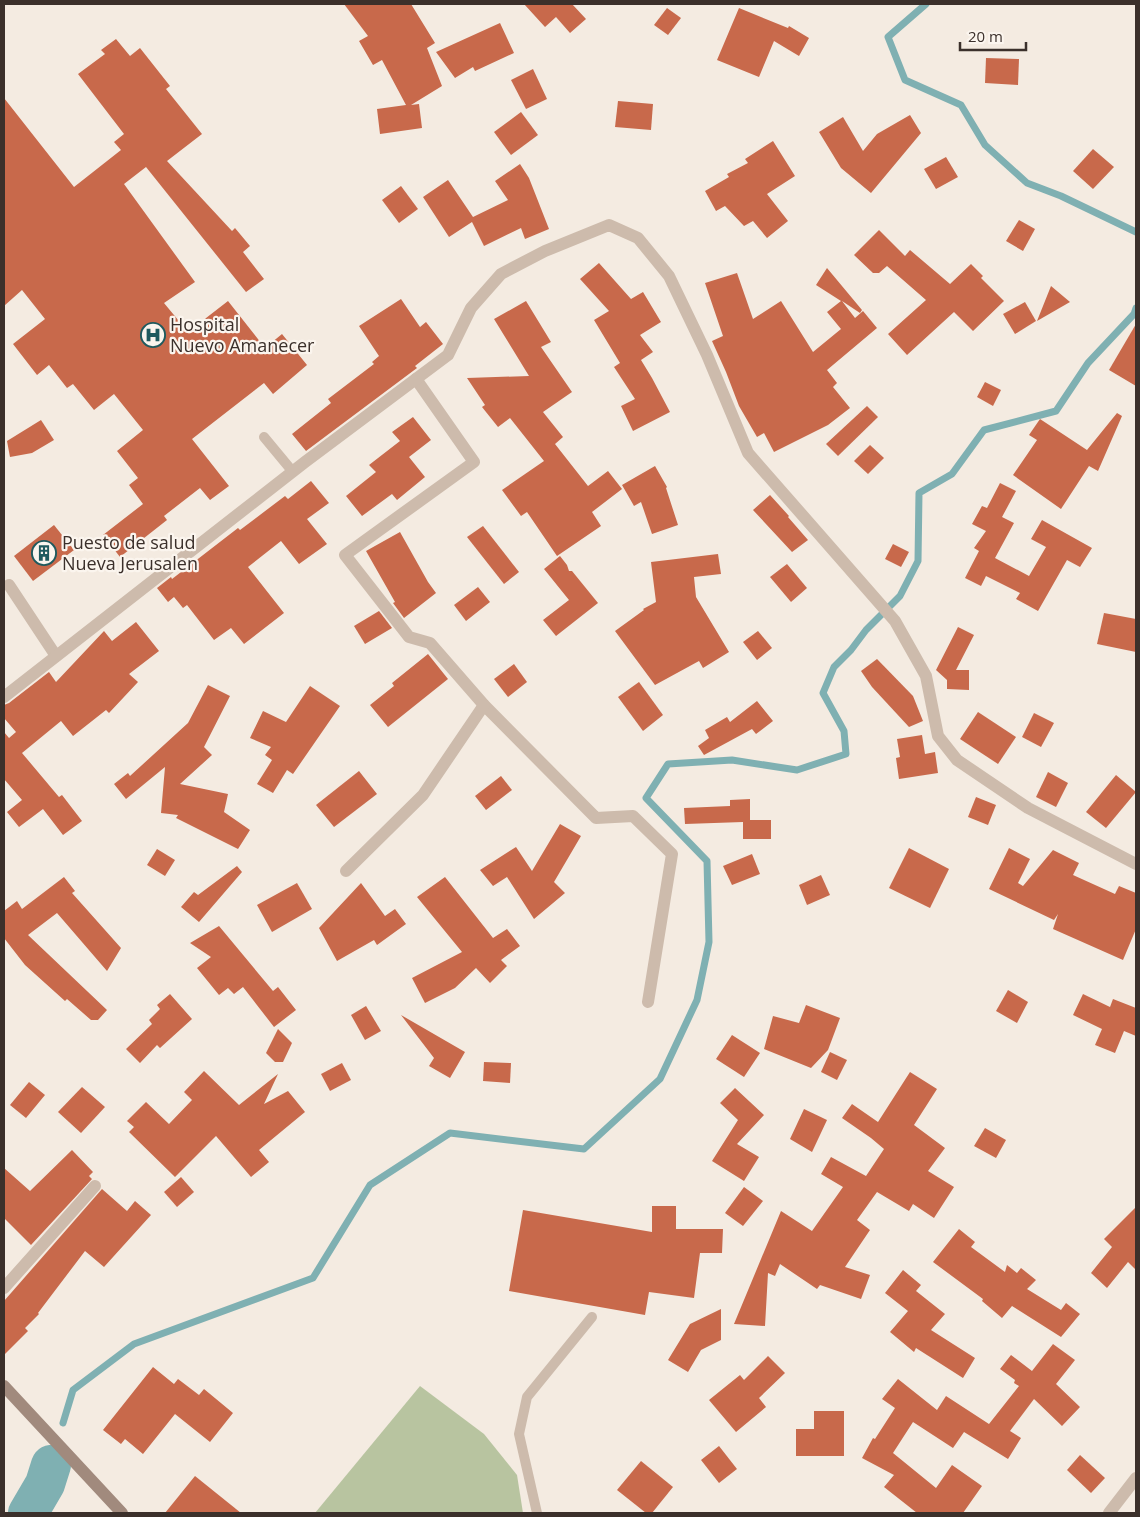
<svg xmlns="http://www.w3.org/2000/svg" width="1140" height="1517" viewBox="0 0 1140 1517" font-family="'Open Sans',sans-serif">
<rect width="100%" height="100%" fill="#f4ebe1"/>
<!-- pitch -->
<polygon fill="#b8c4a0" points="420,1386 484,1434 517,1475 523,1513 315,1513"/>
<g fill="none" stroke-linecap="round" stroke-linejoin="round">
<!-- stream -->
<g stroke="#7fb0b2" stroke-width="7">
<polyline points="926,4 888,37 905,80 961,105 985,145 1027,183 1061,196 1136,232"/>
<polyline points="63,1423 73,1390 134,1344 313,1278 370,1185 450,1133 584,1149 660,1079 697,1000 709,942 707,861 646,798 668,764 732,760 797,770 846,754 844,731 823,693 834,667 851,650 866,630 900,596 918,561 919,493 952,474 984,430 1056,411 1088,363 1134,314 1136,308"/>
</g>
<!-- river -->
<polyline stroke="#7fb0b2" stroke-width="40" points="28,1513 45,1484 51,1465"/>
</g>
<!-- building -->
<g fill="#c8694b">
<polygon points="344,4 411,4 435,43 427,48 442,86 411,105 419,104 422,128 380,134 377,109 406,105 382,60 373,65 359,41 368,36"/>
<polygon points="524,4 572,4 586,19 570,33 556,17 545,27"/>
<polygon points="667,8 681,18 668,35 654,25"/>
<polygon points="739,8 788,28 789,26 809,38 799,56 774,41 759,77 717,60"/>
<polygon points="500,23 514,53 475,71 473,67 455,78 436,52"/>
<polygon points="116,39 130,56 140,48 170,86 166,89 202,134 167,161 232,231 235,228 250,246 243,252 264,279 246,292 146,167 124,184 195,282 164,303 188,332 228,301 265,348 282,334 307,365 273,394 264,383 192,439 229,486 210,500 200,488 164,516 167,520 120,557 103,535 143,504 129,485 138,478 117,451 143,430 114,394 94,410 73,384 67,388 49,365 37,375 13,344 45,319 22,290 4,306 4,98 74,187 121,150 114,142 124,134 78,74 105,54 101,50"/>
<polygon points="986,58 1019,59 1018,85 985,83"/>
<polygon points="533,69 547,99 526,109 511,80"/>
<polygon points="618,101 653,104 651,130 615,127"/>
<polygon points="521,112 538,135 511,155 494,132"/>
<polygon points="910,115 921,133 871,193 841,168 819,132 843,117 863,151 877,134"/>
<polygon points="773,141 795,176 767,194 788,221 767,238 753,221 744,226 725,206 716,211 705,191 729,177 727,174 748,163 745,159"/>
<polygon points="1093,149 1114,167 1093,189 1073,171"/>
<polygon points="946,157 958,177 936,189 924,169"/>
<polygon points="520,164 529,178 549,229 525,239 521,228 484,246 472,222 449,237 423,197 448,180 473,217 508,200 495,181"/>
<polygon points="401,186 418,209 399,223 382,200"/>
<polygon points="1019,220 1035,229 1023,251 1006,241"/>
<polygon points="879,230 905,256 910,250 950,284 971,264 983,276 981,278 1004,301 973,331 954,312 907,355 888,334 926,300 887,266 879,273 873,273 854,255"/>
<polygon points="599,263 631,299 643,292 661,322 640,335 653,352 641,360 652,378 670,412 633,431 621,406 635,399 614,367 620,363 594,320 609,311 580,279"/>
<polygon points="827,268 862,310 860,313 842,301 855,318 863,311 877,328 827,370 837,383 833,387 850,408 828,425 774,452 764,433 757,437 739,406 726,372 712,341 723,336 705,283 737,273 753,319 781,301 813,352 841,329 827,312 841,301 816,285"/>
<polygon points="1051,286 1070,302 1037,321"/>
<polygon points="401,299 420,327 426,322 443,344 415,366 417,368 306,451 292,434 331,403 328,399 374,364 372,362 379,356 359,326"/>
<polygon points="526,301 551,342 541,347 572,392 543,412 563,437 555,444 588,486 608,471 622,489 592,512 601,526 557,556 527,512 521,516 502,490 544,461 510,418 498,427 482,407 485,405 467,378 529,376 494,319"/>
<polygon points="1025,302 1036,321 1015,334 1003,314"/>
<polygon points="1136,324 1136,386 1109,370"/>
<polygon points="985,382 1001,390 993,406 977,397"/>
<polygon points="867,406 878,417 838,456 826,444"/>
<polygon points="1117,413 1122,416 1098,471 1089,466 1061,509 1013,475 1037,440 1029,435 1040,419 1087,450"/>
<polygon points="413,417 431,440 409,457 425,477 397,500 392,494 362,516 346,496 376,472 369,465 400,441 392,432"/>
<polygon points="41,420 54,440 32,453 10,457 7,441"/>
<polygon points="870,445 884,458 868,474 854,461"/>
<polygon points="655,466 667,487 666,488 678,525 652,534 641,502 634,506 622,485"/>
<polygon points="311,481 329,503 307,519 327,544 299,564 281,541 248,567 284,613 244,644 231,628 214,640 187,605 183,608 174,597 168,602 157,588 171,577 172,579 238,528 240,530 285,496 288,499"/>
<polygon points="1000,483 1016,491 1002,517 1014,523 995,558 1029,576 1046,547 1031,539 1042,520 1092,548 1080,567 1067,560 1038,611 1016,599 1020,593 986,576 981,586 965,578 979,551 974,548 986,531 972,524 982,506 987,508"/>
<polygon points="770,495 789,516 788,517 808,540 792,552 753,510"/>
<polygon points="54,525 74,550 33,581 14,556"/>
<polygon points="483,526 519,572 504,584 467,537"/>
<polygon points="400,532 428,582 436,593 404,618 393,603 395,602 366,551"/>
<polygon points="893,544 909,552 901,567 885,559"/>
<polygon points="718,554 721,574 694,577 696,597 729,652 703,668 699,661 655,685 615,631 644,610 643,609 656,602 651,562"/>
<polygon points="560,556 567,565 569,571 572,571 598,603 556,636 543,620 569,600 544,569"/>
<polygon points="787,564 807,588 791,602 770,577"/>
<polygon points="478,587 490,602 466,621 454,605"/>
<polygon points="379,611 392,628 365,644 354,626"/>
<polygon points="1104,613 1136,619 1136,652 1097,644"/>
<polygon points="136,622 159,651 129,674 138,682 109,713 106,710 73,736 61,721 22,753 59,797 62,795 82,821 63,835 43,809 19,827 7,812 22,800 4,779 4,732 9,738 16,732 4,718 4,705 9,703 49,672 56,682 104,631 112,641"/>
<polygon points="958,627 974,635 956,670 969,670 969,690 947,689 947,680 936,670"/>
<polygon points="758,631 772,648 757,660 743,642"/>
<polygon points="428,654 448,679 388,727 370,705 394,686 392,683"/>
<polygon points="877,659 913,696 923,721 909,727 872,687 861,671"/>
<polygon points="514,664 527,682 508,697 494,679"/>
<polygon points="639,682 663,715 643,731 618,697"/>
<polygon points="208,685 230,696 204,747 212,755 180,784 228,794 224,812 250,830 238,849 176,818 178,815 161,813 165,767 126,799 114,784 128,773 130,776 188,723"/>
<polygon points="310,686 340,706 293,774 287,770 273,793 257,784 272,760 265,755 271,747 250,738 263,711 286,722"/>
<polygon points="757,701 773,721 756,734 752,729 704,755 698,746 709,738 705,730 727,717 730,722"/>
<polygon points="978,712 1016,737 998,764 960,739"/>
<polygon points="1034,713 1054,723 1041,747 1022,737"/>
<polygon points="922,735 925,754 935,752 938,773 899,779 896,758 900,757 897,739"/>
<polygon points="359,771 377,794 334,827 316,805"/>
<polygon points="1048,772 1068,783 1056,807 1036,797"/>
<polygon points="1116,775 1136,792 1106,828 1086,812"/>
<polygon points="501,776 512,790 486,810 475,796"/>
<polygon points="976,797 996,805 988,825 968,817"/>
<polygon points="750,799 750,820 771,820 771,839 743,839 743,822 685,824 684,808 730,806 730,800"/>
<polygon points="560,824 581,836 554,882 565,893 534,919 507,877 493,886 480,870 516,847 532,871"/>
<polygon points="909,848 949,869 930,908 889,888"/>
<polygon points="1009,848 1030,859 1018,883 1023,886 1053,850 1079,863 1073,875 1115,894 1119,886 1136,893 1136,929 1123,960 1053,929 1058,914 1054,920 989,889"/>
<polygon points="157,849 175,860 165,876 147,865"/>
<polygon points="752,854 760,874 732,885 723,866"/>
<polygon points="237,866 242,872 199,922 181,907 194,892 198,895"/>
<polygon points="821,875 830,895 807,905 799,885"/>
<polygon points="64,877 75,891 72,893 121,948 107,971 57,913 28,935 107,1010 98,1020 91,1020 67,999 65,1001 25,965 4,938 4,911 17,901 22,909"/>
<polygon points="445,877 493,938 507,929 520,946 501,960 507,966 490,983 476,968 455,988 425,1003 412,978 462,952 417,897"/>
<polygon points="297,883 312,909 272,932 257,905"/>
<polygon points="361,883 385,916 395,909 406,924 377,945 374,940 337,961 319,928"/>
<polygon points="219,926 273,991 278,987 296,1010 274,1027 243,987 234,994 228,988 219,995 197,968 211,957 190,943"/>
<polygon points="1008,990 1028,1002 1017,1023 996,1011"/>
<polygon points="170,994 192,1019 160,1048 157,1045 140,1063 126,1049 152,1024 149,1020 160,1009 157,1005"/>
<polygon points="1083,994 1110,1007 1113,999 1136,1008 1136,1036 1124,1031 1115,1053 1095,1045 1102,1029 1073,1015"/>
<polygon points="806,1005 840,1018 828,1050 811,1068 764,1049 773,1016 799,1023"/>
<polygon points="366,1006 381,1031 365,1040 351,1015"/>
<polygon points="401,1015 465,1052 450,1078 429,1066 434,1058"/>
<polygon points="278,1029 292,1043 283,1062 275,1062 266,1053"/>
<polygon points="732,1035 760,1053 744,1077 716,1059"/>
<polygon points="830,1052 847,1060 837,1080 821,1072"/>
<polygon points="484,1062 511,1063 510,1083 483,1081"/>
<polygon points="342,1063 351,1080 330,1091 321,1074"/>
<polygon points="204,1071 239,1105 278,1074 264,1104 288,1091 305,1112 259,1150 269,1162 251,1177 216,1136 175,1177 129,1132 134,1127 127,1121 146,1102 169,1124 192,1100 184,1092"/>
<polygon points="910,1072 937,1089 914,1125 945,1148 928,1171 954,1187 934,1218 913,1204 909,1211 877,1192 857,1220 870,1230 845,1267 870,1275 861,1299 820,1285 817,1289 780,1264 775,1276 768,1273 765,1326 734,1324 781,1211 812,1231 843,1187 821,1174 831,1157 866,1176 884,1149 871,1138 842,1118 852,1104 878,1122"/>
<polygon points="29,1082 45,1095 26,1118 10,1105"/>
<polygon points="82,1087 105,1107 81,1133 58,1112"/>
<polygon points="735,1088 764,1115 737,1144 759,1157 744,1181 712,1161 738,1120 720,1103"/>
<polygon points="804,1109 827,1120 812,1152 790,1139"/>
<polygon points="985,1128 1006,1140 996,1158 974,1146"/>
<polygon points="72,1150 93,1172 89,1176 92,1179 31,1245 4,1218 4,1168 30,1191"/>
<polygon points="181,1177 194,1192 177,1207 164,1192"/>
<polygon points="744,1187 763,1201 743,1226 725,1213"/>
<polygon points="102,1189 127,1211 135,1201 151,1215 104,1267 85,1251 38,1313 39,1314 25,1328 28,1331 4,1355 4,1301"/>
<polygon points="652,1206 676,1206 676,1229 723,1229 722,1253 700,1253 694,1298 649,1292 645,1315 509,1291 523,1210 652,1232"/>
<polygon points="1136,1207 1136,1270 1128,1262 1107,1288 1091,1273 1112,1247 1104,1239"/>
<polygon points="959,1229 975,1242 971,1247 1005,1272 1007,1265 1017,1273 1021,1268 1036,1280 1027,1289 1061,1310 1066,1303 1080,1314 1061,1337 1012,1306 1002,1318 982,1301 983,1299 933,1262"/>
<polygon points="903,1270 921,1285 916,1291 945,1314 931,1330 975,1358 963,1378 916,1348 914,1352 890,1332 908,1311 885,1293"/>
<polygon points="721,1309 721,1340 701,1350 688,1372 668,1360 690,1324"/>
<polygon points="1053,1344 1075,1360 1056,1384 1080,1407 1062,1426 1034,1399 1010,1431 1021,1438 1008,1459 964,1432 953,1448 913,1422 893,1453 936,1488 952,1465 982,1486 963,1513 917,1513 884,1487 894,1475 862,1458 873,1438 875,1439 895,1408 882,1399 898,1379 937,1410 946,1396 989,1424 1019,1386 1014,1383 1015,1380 1000,1369 1011,1355 1032,1371"/>
<polygon points="768,1356 785,1373 759,1398 766,1407 736,1432 709,1400 740,1375 744,1380"/>
<polygon points="153,1367 174,1384 178,1379 199,1395 204,1389 233,1413 210,1442 175,1414 143,1454 125,1439 121,1444 103,1430"/>
<polygon points="814,1411 844,1411 844,1456 796,1456 796,1429 814,1429"/>
<polygon points="719,1446 737,1469 719,1483 701,1460"/>
<polygon points="1080,1455 1105,1478 1091,1493 1067,1470"/>
<polygon points="641,1461 673,1487 652,1513 646,1513 617,1490"/>
<polygon points="195,1476 241,1513 165,1513"/>
</g>
<g fill="none" stroke-linecap="round" stroke-linejoin="round">
<!-- service -->
<g stroke="#cdbbac" stroke-width="10">
<polyline points="264,437 293,472"/>
<polyline points="537,1513 519,1434 527,1397 592,1317"/>
</g>
<!-- minor -->
<g stroke="#cdbbac" stroke-width="12">
<polyline points="416,379 474,462 345,555 409,637 430,643 484,705 596,818 633,816 672,854 648,1002"/>
<polyline points="9,585 56,656"/>
<polyline points="4,697 305,462 448,355 471,308 501,274 545,251 609,225 638,238 669,276 707,355 748,453 895,621 926,676 938,736 957,760 1028,808 1136,864"/>
<polyline points="346,871 423,795 484,705"/>
<polyline points="4,1288 95,1186"/>
<polyline points="1109,1513 1136,1478"/>
</g>
<!-- secondary -->
<polyline stroke="#a18a7d" stroke-width="12" points="4,1386 122,1513"/>
</g>
<!-- icons -->
<defs>
<symbol id="hospital-ring" viewBox="-11 -11 22 22"><circle r="9.5" fill="#fbf5ee" stroke="#1f5a5e" stroke-width="1.5"/><path d="M-5-5h3v3.5h4V-5h3V5h-3V1.5h-4V5h-3Z" fill="#1f5a5e"/></symbol>
<symbol id="building-ring" viewBox="-11 -11 22 22"><circle r="9.5" fill="#fbf5ee" stroke="#1f5a5e" stroke-width="1.5"/><path d="M-4-6H4V6H1V3H-1V6H-4ZM-2.5-4.3h1.7v1.8h-1.7ZM.8-4.3h1.7v1.8H.8ZM-2.5-1h1.7V.8h-1.7ZM.8-1h1.7V.8H.8Z" fill="#1f5a5e"/></symbol>
</defs>
<g fill-rule="evenodd">
<use href="#hospital-ring" x="139" y="321" width="28" height="28"/>
<use href="#building-ring" x="30" y="539" width="28" height="28"/>
</g>
<g text-anchor="middle" stroke-width="4.5" stroke-linejoin="round" paint-order="stroke">
<!-- poi labels -->
<g font-size="18" fill="#3b302b" stroke="#fbf5ee" text-anchor="start">
<text x="170" y="331">Hospital<tspan x="170" dy="21">Nuevo Amanecer</tspan></text>
<text x="62" y="549">Puesto de salud<tspan x="62" dy="21">Nueva Jerusalen</tspan></text>
</g>
</g>
<!-- border -->
<rect width="1140" height="1517" fill="none" stroke="#3b302b" stroke-width="10"/>
<!-- scale -->
<path d="M960 42v8h66v-8" fill="none" stroke="#3b302b" stroke-width="2.5"/>
<text x="968" y="42" font-size="15" fill="#3b302b" stroke="#fbf5ee" stroke-width="4" paint-order="stroke">20 m</text>
</svg>
